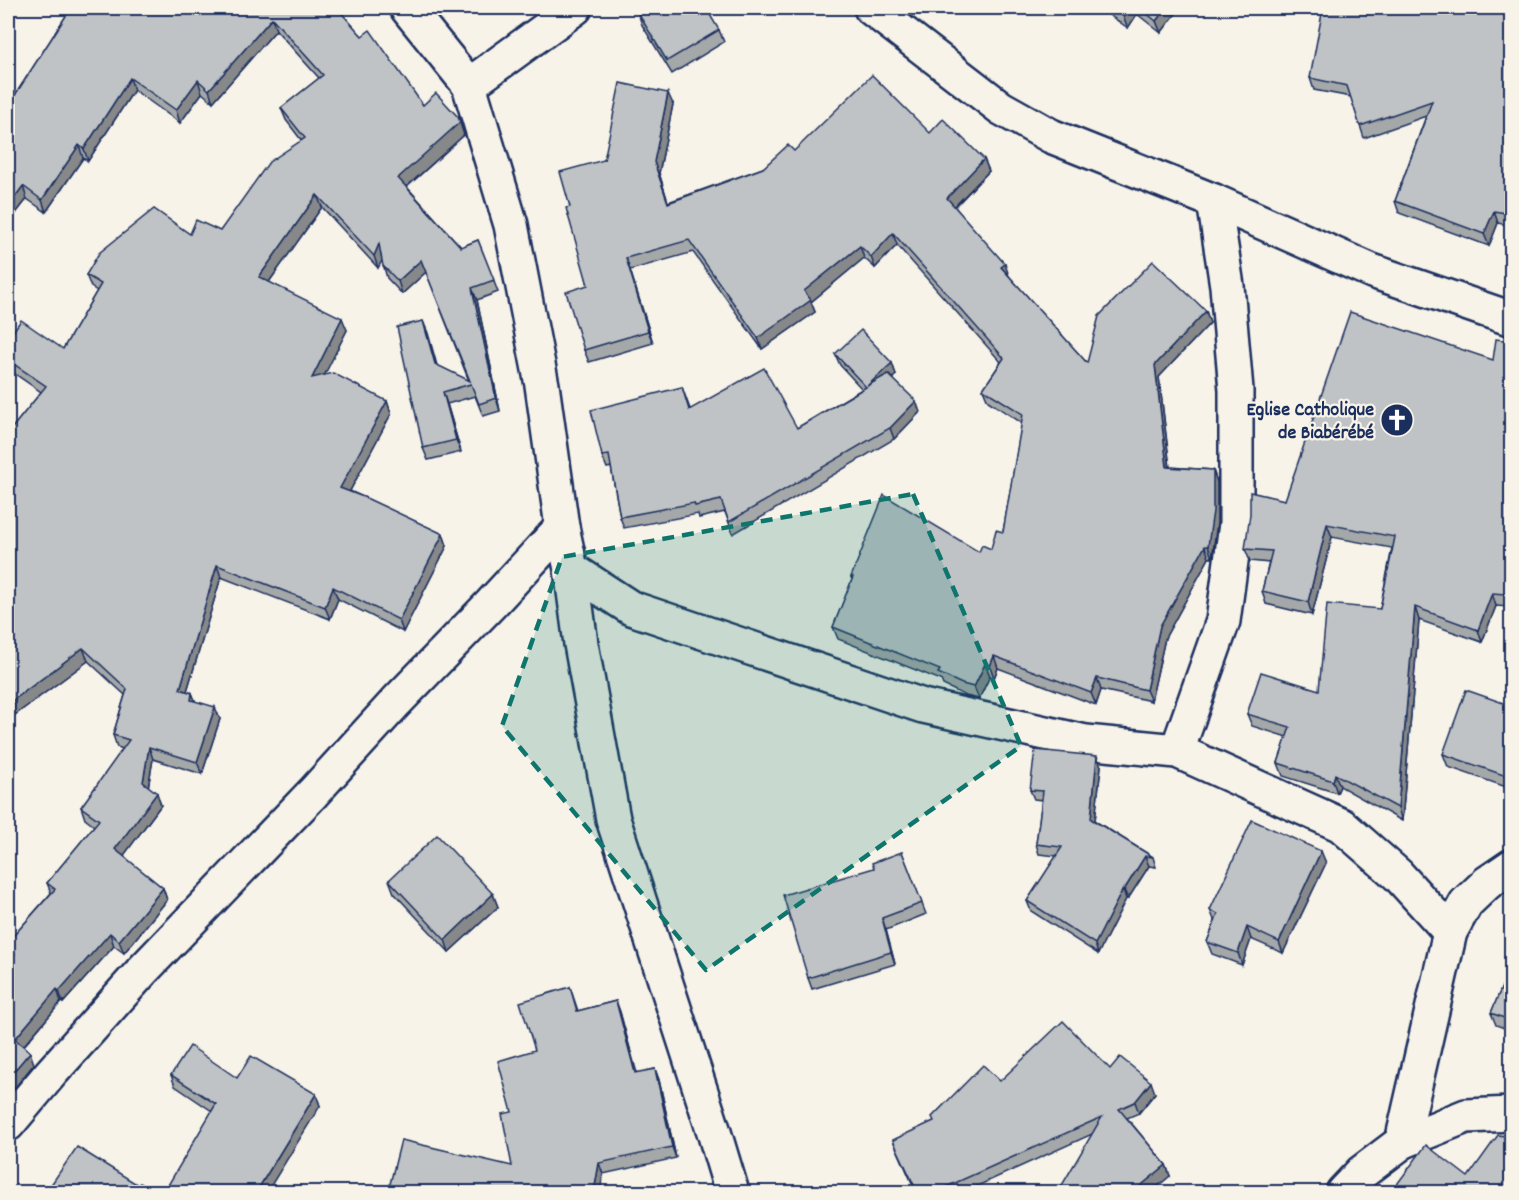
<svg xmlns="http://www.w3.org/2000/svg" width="1519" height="1200" viewBox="0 0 1519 1200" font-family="Dekko,sans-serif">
<rect width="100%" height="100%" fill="#f7f3e8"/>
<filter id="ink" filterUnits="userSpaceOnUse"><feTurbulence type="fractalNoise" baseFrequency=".0167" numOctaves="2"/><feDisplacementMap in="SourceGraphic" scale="12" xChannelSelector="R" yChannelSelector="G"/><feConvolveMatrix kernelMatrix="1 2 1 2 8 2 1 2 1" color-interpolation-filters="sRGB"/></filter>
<g filter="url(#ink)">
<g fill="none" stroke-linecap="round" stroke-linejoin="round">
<defs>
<g id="street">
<polyline points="407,8 469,85 511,225 542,385 562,527 571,569 631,608 923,706 1086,742 1177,751 1341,825 1398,875 1450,932"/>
<polyline points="871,8 1001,108 1051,136 1214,201 1372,271 1512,319"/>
<polyline points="469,85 575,8"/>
<polyline points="571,569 581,644 613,819 714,1132 732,1192"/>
<polyline points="1177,751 1223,621 1236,524 1236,390 1227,286 1214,201"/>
<polyline points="8,1124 51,1073 144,969 313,793 396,702 491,604 562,527"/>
<polyline points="1402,1142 1450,932 1466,903 1487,883 1512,866"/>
<polyline points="1343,1192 1361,1173 1402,1142 1466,1116 1512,1114"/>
</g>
</defs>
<!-- street casing -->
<use href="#street" stroke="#1b2f5e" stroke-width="38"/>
<!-- street -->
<use href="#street" stroke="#f7f3e8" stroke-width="33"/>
</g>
<!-- wall -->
<g fill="#a5a8a9" stroke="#1b2f5e" stroke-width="1.5">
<polygon points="71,8 337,8 423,105 464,135 407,187 461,247 478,240 498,292 477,300 500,411 483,416 475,396 447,404 461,452 428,460 423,448 423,321 436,365 469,381 426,272 402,294 387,278 382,260 378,268 322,207 269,282 347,330 324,375 387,401 391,414 350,491 443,534 447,546 403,632 338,599 330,619 221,577 187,691 192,693 195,701 220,719 202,774 153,759 148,787 161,805 123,856 163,888 167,900 124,953 114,946 63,1003 61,1002 24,1046 34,1064 8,1096 8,963 11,958 10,957 8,951 8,942 51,893 47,883 94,826 85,819 81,807 123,749 117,747 113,735 125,695 88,661 8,720 8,433 41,392 8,369 8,339 63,349 97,291 91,287 86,275 190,234 220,231 302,141 286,120 281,108 319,78 276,30 213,102 202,93 180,123 134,90 88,161 83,158 46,212 27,199 13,217 8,213 8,106"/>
<polygon points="1099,8 1180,8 1161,33 1137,14 1128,28"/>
<polygon points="1512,8 1512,226 1498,223 1489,246 1399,213 1395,201 1426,116 1364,138 1351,97 1314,90 1310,78"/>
<polygon points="638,13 719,30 724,42 672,74 642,25"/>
<polygon points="673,104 659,173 668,202 763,168 794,151 930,133 984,159 989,171 955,207 1009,276 1087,363 1206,311 1210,323 1159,377 1170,467 1213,470 1217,482 1217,523 1212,558 1209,558 1165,638 1151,701 1101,690 1096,705 998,668 994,678 990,676 979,699 966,696 943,685 941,680 838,639 833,627 852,580 851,577 979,552 991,549 1003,532 1022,423 988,401 983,389 1001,362 897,245 875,268 864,258 811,302 815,312 762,349 693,252 630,270 653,343 589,362 584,350 588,285 570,207 604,160"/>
<polygon points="1512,341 1512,600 1510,607 1496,606 1482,642 1419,620 1402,821 1340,786 1337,793 1283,776 1278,763 1287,737 1252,726 1247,714 1319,690 1380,609 1392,548 1332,537 1312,615 1266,604 1262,591 1269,563 1250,561 1245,549 1285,500 1493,360"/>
<polygon points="835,354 892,363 896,375 892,378 920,412 894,439 733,534 725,512 699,518 698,514 624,528 620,517 611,467 607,468 602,456 682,387 690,409 797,428 862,389 840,365"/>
<polygon points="1512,706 1512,789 1448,767 1443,754"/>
<polygon points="1101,766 1095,821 1153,857 1156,867 1149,866 1128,899 1126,899 1098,954 1031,911 1027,901 1057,856 1039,854 1036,844 1042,800 1034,799 1030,790"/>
<polygon points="902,852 926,914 886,930 895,964 812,989 808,978 874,868"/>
<polygon points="1326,863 1283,953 1251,939 1242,965 1212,954 1207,942 1215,922 1210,910"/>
<polygon points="389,880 493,894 498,907 449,952 394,893"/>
<polygon points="1512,963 1512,1031 1496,1025 1491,1013"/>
<polygon points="570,987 578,1011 616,1001 620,1012 636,1073 655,1069 659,1080 676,1158 603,1174 512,1166 512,1112 535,1050"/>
<polygon points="1110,1069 1155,1093 1139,1113 1127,1118 1166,1165 1170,1176 1092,1134 964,1192 916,1192 893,1140 934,1121 1000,1081"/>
<polygon points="171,1075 237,1078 316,1094 320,1106 212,1111 175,1086"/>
</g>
<!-- shaded-wall -->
<g fill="#86888a" stroke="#1b2f5e" stroke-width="1.5">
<polygon points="516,8 525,8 518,12"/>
<polygon points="1129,8 1135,8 1137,14 1128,28 1123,16"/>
<polygon points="1166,8 1180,8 1161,33 1156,21"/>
<polygon points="272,18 276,30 213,102 209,90"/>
<polygon points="130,78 134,90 88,161 84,149"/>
<polygon points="198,80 202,93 180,123 176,110"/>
<polygon points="668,93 673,104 659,173 672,215 654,162"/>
<polygon points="458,117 464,135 403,190 398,178"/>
<polygon points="79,145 83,158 46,212 42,200"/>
<polygon points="984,159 989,171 951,210 947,198"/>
<polygon points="23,186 27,199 13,217 9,205"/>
<polygon points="317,195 322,207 264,289 259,277"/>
<polygon points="1494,211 1498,223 1489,246 1484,234"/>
<polygon points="893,233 897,245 875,268 871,257"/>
<polygon points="379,244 384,257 378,268 374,256"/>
<polygon points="860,246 864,258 811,302 815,312 762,349 758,338 804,291"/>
<polygon points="626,258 630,270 653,343 648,331"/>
<polygon points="421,260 426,272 402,294 398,281"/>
<polygon points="1005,264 1009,276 1001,267"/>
<polygon points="472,288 477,300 500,411 496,398"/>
<polygon points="1206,311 1210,323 1159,377 1171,479 1167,467 1155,365"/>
<polygon points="342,318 347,330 317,390 312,378"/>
<polygon points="423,321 428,333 440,376 435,364"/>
<polygon points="892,363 896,375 871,398 867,386"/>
<polygon points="443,392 447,404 461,452 456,440"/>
<polygon points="387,401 391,414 345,500 340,488"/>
<polygon points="916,401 920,412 894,439 890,428"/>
<polygon points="1213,470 1217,482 1217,523 1212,558 1208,546"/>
<polygon points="1327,524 1332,537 1312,615 1308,602"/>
<polygon points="443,534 447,546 403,632 399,620"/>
<polygon points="1205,546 1209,558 1165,638 1151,701 1146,690 1160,626"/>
<polygon points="217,565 221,577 184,701 180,689"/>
<polygon points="333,587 338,599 330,619 325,607"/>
<polygon points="1506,587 1511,600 1510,607 1506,594"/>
<polygon points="1492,593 1496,606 1482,642 1478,630"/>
<polygon points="1415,607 1419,620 1402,821 1398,808"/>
<polygon points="83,648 88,661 8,720 8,704"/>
<polygon points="994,656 998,668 994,678 990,666"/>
<polygon points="985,664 990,676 979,699 974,687"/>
<polygon points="1097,678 1101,690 1096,705 1091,693"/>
<polygon points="192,693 197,705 191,700"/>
<polygon points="215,707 220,719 202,774 197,762"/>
<polygon points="149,747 153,759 147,794 143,782"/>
<polygon points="1097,756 1101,766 1094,829 1091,819"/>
<polygon points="1335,774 1340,786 1337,793 1333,781"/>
<polygon points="157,793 161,805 119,862 115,849"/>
<polygon points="1321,851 1326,863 1283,953 1279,942"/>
<polygon points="1145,856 1149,866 1128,899 1124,890"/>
<polygon points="163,888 167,900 124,953 119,941"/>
<polygon points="1123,889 1126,899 1098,954 1095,944"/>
<polygon points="493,894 498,907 449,952 445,940"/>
<polygon points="882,918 886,930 895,964 891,952"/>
<polygon points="1247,927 1251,939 1242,965 1238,953"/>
<polygon points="110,933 114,946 63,1003 59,991"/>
<polygon points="57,989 61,1002 19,1051 15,1039"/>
<polygon points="616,1001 620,1012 640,1084 635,1073"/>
<polygon points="30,1052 34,1064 8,1096 8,1078"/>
<polygon points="655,1069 659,1080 676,1158 672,1147"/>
<polygon points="1151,1082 1155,1093 1139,1113 1135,1102"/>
<polygon points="316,1094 320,1106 267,1192 259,1192 258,1189"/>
<polygon points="599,1163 603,1174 600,1192 594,1192"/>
<polygon points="1166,1165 1170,1176 1151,1192 1133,1192"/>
</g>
<!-- building -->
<g fill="#c0c3c5" stroke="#1b2f5e" stroke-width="1.5">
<polygon points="71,8 337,8 362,36 370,30 423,105 436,93 458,117 460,122 398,178 461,247 478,240 494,280 472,288 496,398 479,404 471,384 443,392 456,440 423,448 397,327 423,321 435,364 470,381 421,260 398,281 383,266 379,244 374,256 317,195 259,277 342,318 312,378 333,373 387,401 340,488 366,498 443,534 399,620 333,587 325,607 217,565 180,689 192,693 191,700 215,707 197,762 149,747 143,782 157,793 115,849 163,888 119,941 110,933 59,991 57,989 15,1039 30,1052 8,1078 8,963 15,954 8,947 8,942 55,889 47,883 99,820 81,807 129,740 113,735 127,689 83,648 8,704 8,433 46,386 8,360 8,339 21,320 63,349 101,284 86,275 99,253 154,209 190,234 196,220 220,231 269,162 305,138 281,108 323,75 272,18 209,90 198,80 176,110 130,78 84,149 79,145 42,200 23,186 9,205 8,204 8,106"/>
<polygon points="646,8 706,8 719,30 667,61 638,13"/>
<polygon points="1112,8 1129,8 1123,16"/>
<polygon points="1140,8 1166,8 1156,21"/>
<polygon points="1323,8 1512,8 1512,214 1494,211 1484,234 1395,201 1432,101 1360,126 1347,86 1310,78"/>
<polygon points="872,75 930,133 943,119 984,159 947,198 1005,264 1001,267 1087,363 1099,316 1153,261 1206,311 1155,365 1167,467 1213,470 1213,511 1208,546 1205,546 1160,626 1146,690 1097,678 1091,693 994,656 990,666 985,664 974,687 962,684 938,673 940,670 833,627 853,577 851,577 884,495 979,552 982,545 991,549 996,530 1003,532 1023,414 983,389 1004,358 893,233 871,257 860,246 804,291 811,300 758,338 689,240 626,258 648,331 584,350 566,292 588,285 566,208 570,207 560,172 604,160 620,83 668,93 654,162 668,203 763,168 788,145 794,151"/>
<polygon points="1350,312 1493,360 1496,339 1512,341 1512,588 1506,587 1506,594 1492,593 1478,630 1415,607 1398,808 1335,774 1333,781 1278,763 1290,727 1247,714 1261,672 1319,690 1327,604 1380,609 1395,537 1327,524 1308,602 1262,591 1272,551 1245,549 1250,514 1250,492 1285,500"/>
<polygon points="861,330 892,363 867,386 888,374 916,401 890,428 729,522 721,500 695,506 694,503 620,517 609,455 602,456 591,410 682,387 689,410 764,368 797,428 866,387 835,354"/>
<polygon points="1466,690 1512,706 1512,778 1443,754"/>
<polygon points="1035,750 1097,756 1091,819 1153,857 1145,856 1124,890 1123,889 1095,944 1027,901 1062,847 1036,844 1043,791 1030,790"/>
<polygon points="1252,820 1321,851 1279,942 1247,927 1238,953 1207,942 1218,914 1210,910"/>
<polygon points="437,835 493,894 445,940 389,880"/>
<polygon points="902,852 922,903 882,918 891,952 808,978 783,895 874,868 872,863"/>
<polygon points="1512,963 1512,1021 1491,1013"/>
<polygon points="570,987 577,1011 616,1001 635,1073 655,1069 672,1147 599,1163 594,1192 388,1192 401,1140 512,1166 502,1114 512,1112 498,1061 535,1050 520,1002"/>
<polygon points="1063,1021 1110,1069 1120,1057 1151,1082 1135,1102 1119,1109 1166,1165 1133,1192 1058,1192 1102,1117 935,1192 925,1192 915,1187 893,1140 934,1121 932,1117 983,1065 1000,1081"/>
<polygon points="190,1046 237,1078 251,1056 316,1094 258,1189 264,1192 164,1192 216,1104 171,1075"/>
<polygon points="1498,1135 1512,1137 1512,1192 1394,1192 1392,1191 1426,1145 1468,1177"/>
<polygon points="77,1147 138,1185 140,1183 157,1192 46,1192"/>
</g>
</g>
<!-- marked area -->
<path fill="#0f766e" fill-opacity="0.2" stroke="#0f766e" stroke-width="4.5" stroke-dasharray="12 8" stroke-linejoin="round" d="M913,494L1021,746L706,970L502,726L562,557Z"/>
<!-- icons -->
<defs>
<symbol id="church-disc" viewBox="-11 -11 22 22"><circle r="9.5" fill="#1b2f5e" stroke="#f7f3e8"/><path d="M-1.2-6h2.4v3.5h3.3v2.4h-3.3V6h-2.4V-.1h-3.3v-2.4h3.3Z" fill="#fff"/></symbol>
</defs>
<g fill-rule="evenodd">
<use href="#church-disc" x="1378" y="401" width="38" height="38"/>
</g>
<g text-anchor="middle" stroke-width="4.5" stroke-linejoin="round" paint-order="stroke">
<!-- poi labels -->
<g font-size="20" font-weight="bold" fill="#1b2f5e" stroke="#f7f3e8" text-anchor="end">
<text x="1374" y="415">Eglise Catholique<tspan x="1374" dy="23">de Biabérébé</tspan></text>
</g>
</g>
<!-- margin -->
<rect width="1519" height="1200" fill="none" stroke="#f7f3e8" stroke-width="30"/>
<rect x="15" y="15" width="1489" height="1170" fill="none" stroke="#1b2f5e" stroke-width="2" filter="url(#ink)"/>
</svg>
